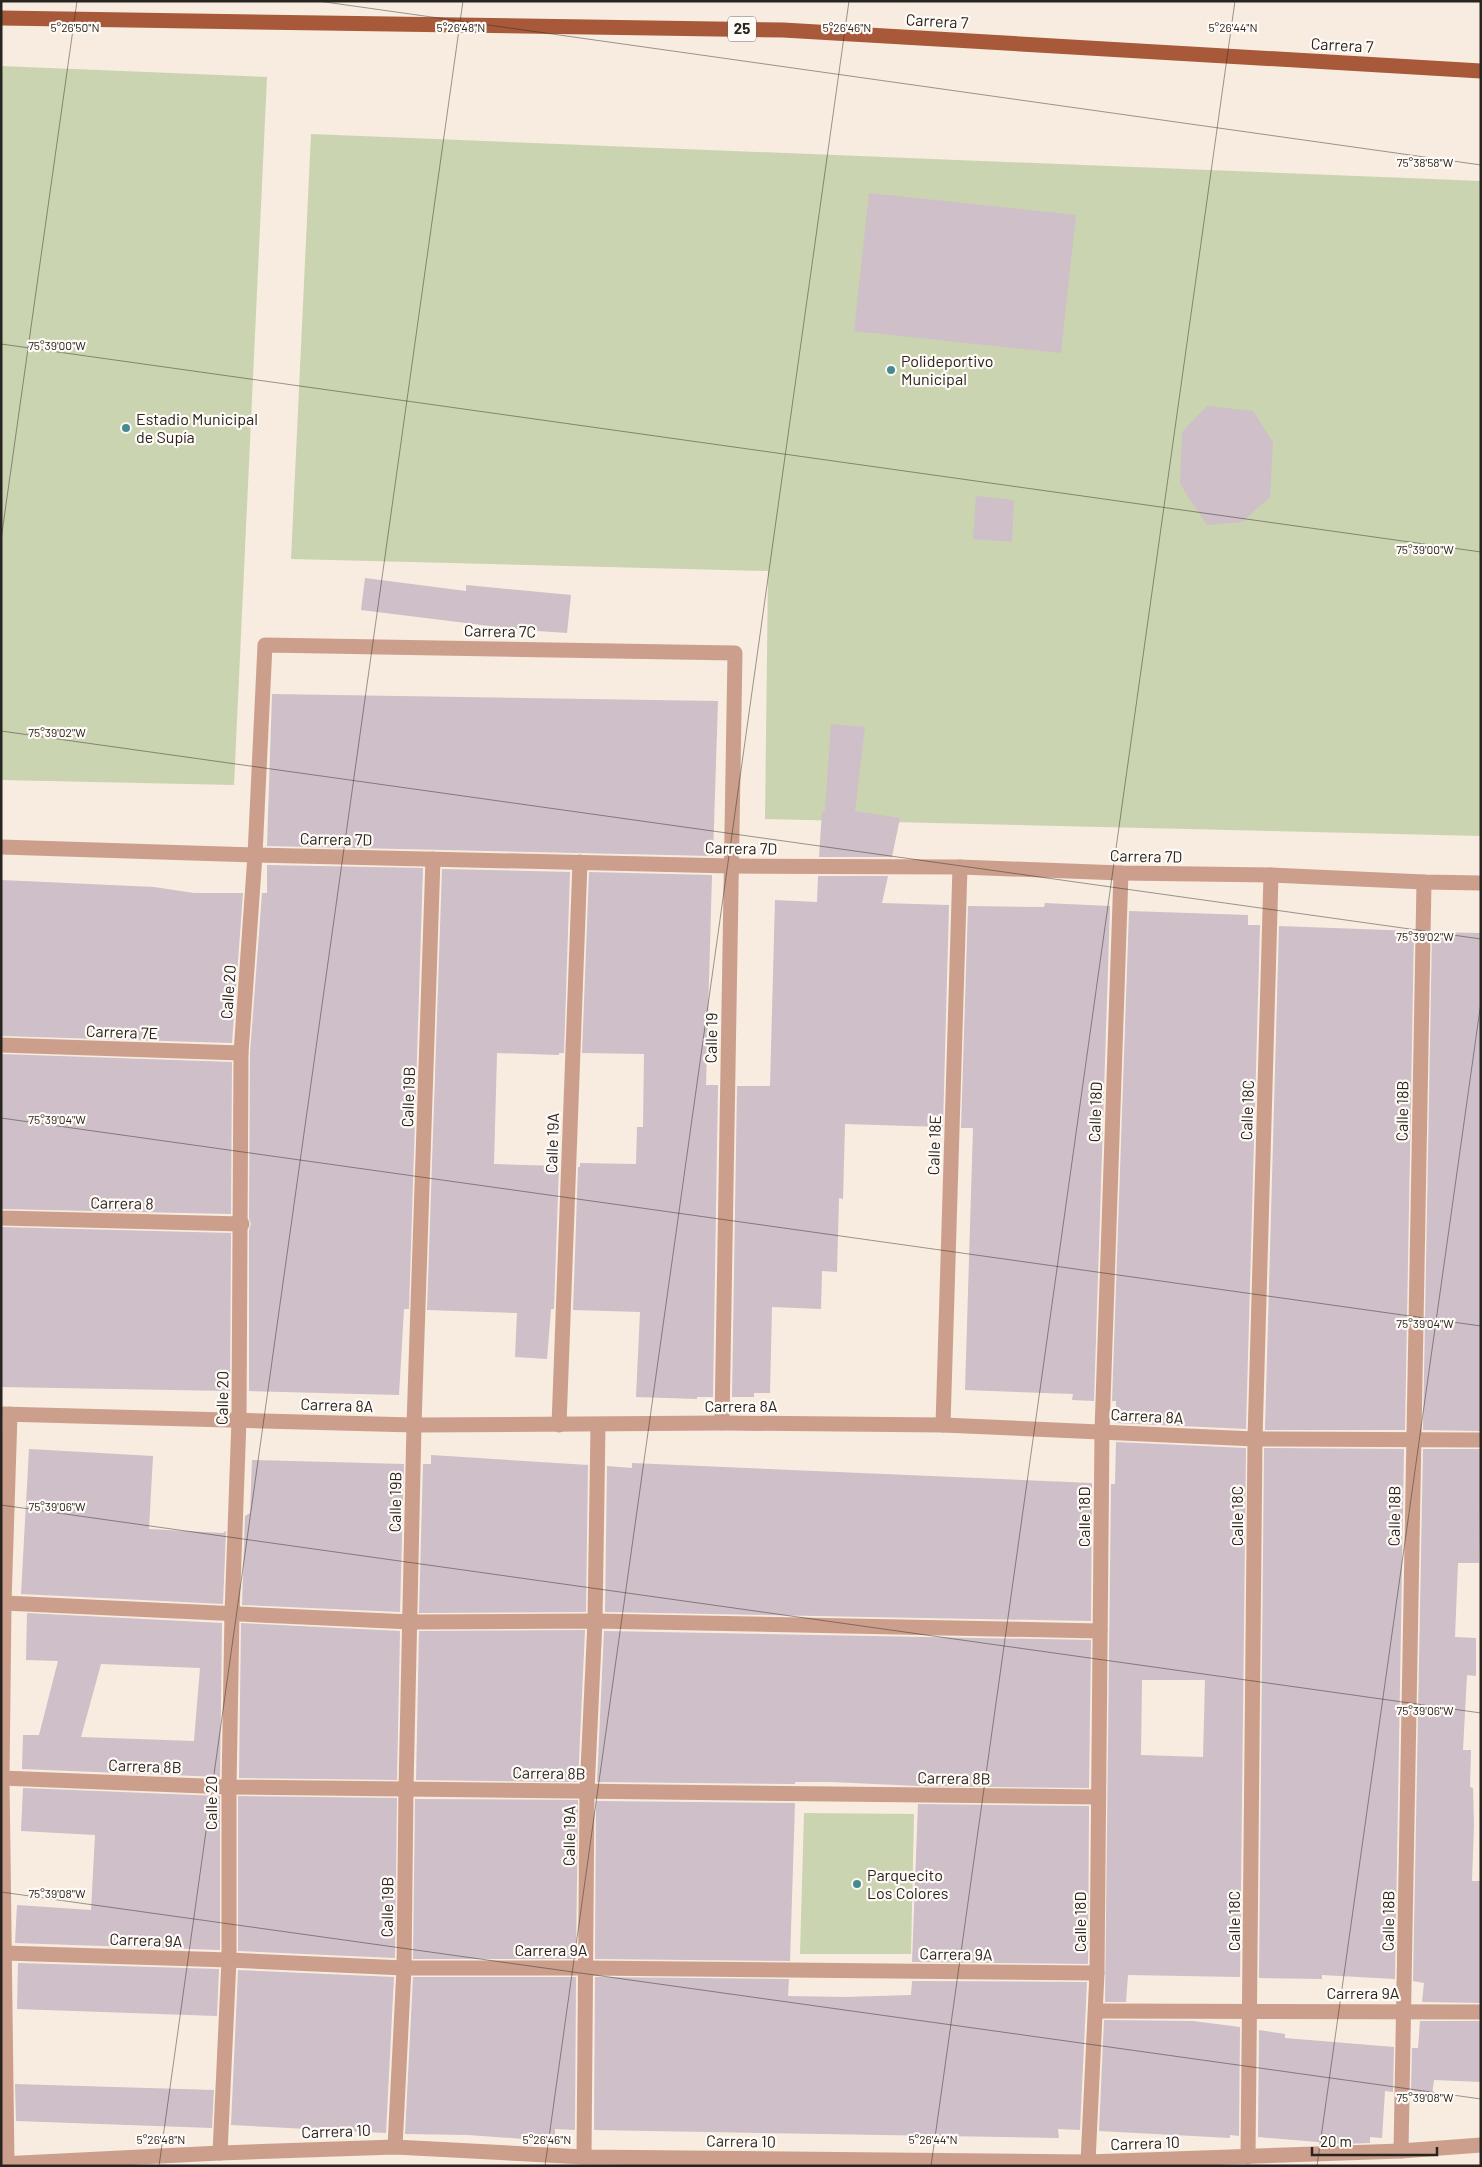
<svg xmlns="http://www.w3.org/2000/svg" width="1482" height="2167" viewBox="0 0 1482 2167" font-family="Barlow,sans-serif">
<rect width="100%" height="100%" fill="#f7ecdf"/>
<!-- green -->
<g fill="#cbd4b0">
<polygon points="1,66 267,77 234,785 1,780"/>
<polygon points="311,134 1481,181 1481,836 765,819 768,571 291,559"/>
<polygon points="804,1813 914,1814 911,1954 800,1954"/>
</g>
<!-- building -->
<g fill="#cebfc8" fill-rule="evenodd">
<polygon points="869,193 1076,215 1061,353 854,331"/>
<polygon points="1207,406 1253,411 1273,442 1270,497 1242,522 1207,525 1180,484 1182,432"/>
<polygon points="976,496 1014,500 1012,542 973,539"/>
<polygon points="365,578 466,591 466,585 571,595 567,633 523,630 361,610"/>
<polygon points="272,694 718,701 713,856 267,846"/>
<polygon points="831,724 865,727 855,811 900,818 892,857 819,857 822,811 825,811"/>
<polygon points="267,865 423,868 409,1309 404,1309 399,1395 249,1391 249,1230 251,1224 249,1219 250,1053 262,893 267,893"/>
<polygon points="442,869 570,872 564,1053 559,1053 559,1055 497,1053 494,1164 559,1166 554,1309 551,1309 547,1359 515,1357 517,1313 427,1310"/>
<polygon points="589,872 712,875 706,1085 718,1085 713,1397 697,1397 697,1399 636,1397 640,1312 573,1310 578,1167 580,1167 580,1163 636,1164 637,1127 643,1127 644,1054 582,1053"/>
<polygon points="818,876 888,876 882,903 949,905 943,1127 845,1124 843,1199 839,1198 837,1272 822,1271 821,1309 772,1307 770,1393 754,1393 754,1397 732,1397 737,1086 770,1086 775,900 817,902"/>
<polygon points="1,880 154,887 194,893 243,893 232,1043 1,1036"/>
<polygon points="1045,903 1110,906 1094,1401 1072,1400 1073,1394 965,1390 973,1128 961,1128 968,906 1044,907"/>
<polygon points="1129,911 1248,915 1248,925 1260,925 1246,1429 1116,1423 1116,1401 1112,1401"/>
<polygon points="1279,926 1414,931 1405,1430 1265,1430"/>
<polygon points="1432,932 1481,933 1481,1431 1423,1430"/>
<polygon points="1,1054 232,1062 231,1214 1,1209"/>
<polygon points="1,1227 231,1233 230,1391 1,1387"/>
<path d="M1116,1442L1246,1448L1240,1977L1128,1975L1126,2002H1105L1111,1484H1115ZM1142,1680H1205L1203,1757L1141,1755Z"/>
<polygon points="1264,1448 1404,1449 1395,1979 1322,1975 1322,1979 1259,1978"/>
<polygon points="29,1449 153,1456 149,1529 223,1533 226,1531 223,1604 21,1594"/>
<polygon points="1423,1449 1481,1449 1479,1563 1458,1563 1455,1637 1476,1638 1476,1676 1467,1675 1463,1750 1471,1750 1470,1787 1473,1788 1474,1825 1472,1881 1481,1881 1481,2003 1422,2002 1424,1983 1413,1981"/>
<polygon points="431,1455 588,1465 586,1612 419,1613 423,1464 431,1464"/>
<polygon points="252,1460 404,1464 400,1612 242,1605 245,1516 250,1513"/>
<polygon points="632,1463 1092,1483 1091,1621 605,1612 607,1466 632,1468"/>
<path d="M27,1613L222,1623L220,1777L22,1769L23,1735H39L58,1661L26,1660ZM101,1664L200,1668L194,1741L81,1737Z"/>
<polygon points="241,1623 400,1631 397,1780 239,1778"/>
<polygon points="585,1630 578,1782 416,1780 419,1631"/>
<polygon points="604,1631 1091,1640 1089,1788 918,1786 831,1782 795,1782 795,1784 597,1782"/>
<polygon points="23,1788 220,1796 220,1950 15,1943 17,1905 91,1910 95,1835 21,1831"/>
<polygon points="238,1796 397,1798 395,1958 238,1951"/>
<polygon points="415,1799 578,1800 576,1959 413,1959"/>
<polygon points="596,1801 795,1803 790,1961 595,1959"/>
<polygon points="918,1804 1089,1806 1088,1964 912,1962"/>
<polygon points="18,1963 219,1969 217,2016 17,2009"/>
<polygon points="238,1970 394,1977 386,2133 231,2125"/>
<polygon points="413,1977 576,1977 575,2130 555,2129 555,2135 524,2134 524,2139 468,2135 405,2134"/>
<polygon points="595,1977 789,1979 788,1996 845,1997 911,1995 912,1981 1087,1982 1080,2130 1058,2129 1059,2138 594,2130"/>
<polygon points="1104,2020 1193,2021 1240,2027 1239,2136 1230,2135 1230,2138 1099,2131"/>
<polygon points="1420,2021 1481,2021 1481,2082 1434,2080 1432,2095 1411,2093 1412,2048 1418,2048"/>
<polygon points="1259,2030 1285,2034 1285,2038 1394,2047 1393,2092 1385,2091 1382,2138 1370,2137 1370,2143 1342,2144 1258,2137"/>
<polygon points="15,2084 214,2090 212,2128 16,2121"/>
</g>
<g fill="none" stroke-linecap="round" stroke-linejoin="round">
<!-- street -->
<g stroke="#cc9f8d" stroke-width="15">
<polyline points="1,847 255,855 731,866 960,867 1121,873 1271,875 1424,882 1481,883"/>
<polyline points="1,1045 241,1053"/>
<polyline points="1,1218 242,1224"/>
<polyline points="1,1414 414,1425 722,1423 943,1425 1255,1439 1481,1440"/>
<polyline points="559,1425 580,862"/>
<polyline points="943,1425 960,867"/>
<polyline points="4,1603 411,1622 595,1621 1100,1631"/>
<polyline points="1,1778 229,1787 1097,1797"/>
<polyline points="4,1953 229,1960 404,1968 585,1968 1097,1973"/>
<polyline points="1096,2011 1481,2012"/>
<polyline points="395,2147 404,1968 406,1788 414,1425 433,859"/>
<polyline points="1401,2151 1424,882"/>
<polyline points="220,2153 229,1960 229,1787 232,1614 239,1420 241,1053 255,855 265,645 735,653 722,1423"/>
<polyline points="584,2157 587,1791 595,1621 598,1425"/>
<polyline points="1248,2157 1255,1439 1271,875"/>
<polyline points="1088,2162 1097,1973 1102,1431 1121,873"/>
<polyline points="1,2164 220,2153 395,2147 584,2157 1088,2162 1401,2151 1481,2145"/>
<polyline points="7,2164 2,1778 4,1603 10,1414"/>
</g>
<!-- primary -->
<polyline stroke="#a85939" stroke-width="15" points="1,18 783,30 1481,71"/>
</g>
<!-- ticks -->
<path fill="none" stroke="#282520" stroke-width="1" stroke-opacity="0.45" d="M318,1L1481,165M1,344L1481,552M1,540L77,1M1,731L1481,939M1,1118L1481,1326M1,1505L1481,1713M1,1892L1481,2099M159,2166L463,1M545,2166L849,1M931,2166L1235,1M1317,2166L1481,1002"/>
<!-- markers -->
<g fill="#458c92" stroke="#fffaf5" stroke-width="2">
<circle cx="891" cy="370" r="5"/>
<circle cx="126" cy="428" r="5"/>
<circle cx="857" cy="1884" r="5"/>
</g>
<g text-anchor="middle" stroke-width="4.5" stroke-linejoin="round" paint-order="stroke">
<!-- shield labels -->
<rect fill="#fffaf5" stroke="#686560" stroke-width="1" x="728" y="16.5" width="28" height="25" rx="4"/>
<g font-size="15" font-weight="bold" fill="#282520">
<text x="742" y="34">25</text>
</g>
<!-- street labels -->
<g font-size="16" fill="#282520" stroke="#fffaf5">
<text transform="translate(937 21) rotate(3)" y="6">Carrera 7</text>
<text transform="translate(1342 45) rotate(3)" y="6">Carrera 7</text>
<text transform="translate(500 631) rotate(1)" y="6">Carrera 7C</text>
<text transform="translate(336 839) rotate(1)" y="6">Carrera 7D</text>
<text transform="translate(741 848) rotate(1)" y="6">Carrera 7D</text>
<text transform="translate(1146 856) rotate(1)" y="6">Carrera 7D</text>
<text transform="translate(228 992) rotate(-86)" y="6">Calle 20</text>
<text transform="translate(122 1032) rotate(2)" y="6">Carrera 7E</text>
<text transform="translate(711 1038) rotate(-89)" y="6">Calle 19</text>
<text transform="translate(408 1097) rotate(-88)" y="6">Calle 19B</text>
<text transform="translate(1247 1110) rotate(-88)" y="6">Calle 18C</text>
<text transform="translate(1402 1111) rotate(-89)" y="6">Calle 18B</text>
<text transform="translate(1095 1112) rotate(-88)" y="6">Calle 18D</text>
<text transform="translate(552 1143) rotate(-88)" y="6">Calle 19A</text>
<text transform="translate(934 1145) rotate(-88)" y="6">Calle 18E</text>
<text transform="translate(122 1203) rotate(1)" y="6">Carrera 8</text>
<text transform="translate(222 1398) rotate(-89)" y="6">Calle 20</text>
<text transform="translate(337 1405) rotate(2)" y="6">Carrera 8A</text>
<text x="741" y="1412">Carrera 8A</text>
<text transform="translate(1147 1416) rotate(3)" y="6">Carrera 8A</text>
<text transform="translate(395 1502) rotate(-89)" y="6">Calle 19B</text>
<text transform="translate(1237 1516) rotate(-90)" y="6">Calle 18C</text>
<text transform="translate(1394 1516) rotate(-89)" y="6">Calle 18B</text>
<text transform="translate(1084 1517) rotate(-90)" y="6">Calle 18D</text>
<text transform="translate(145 1766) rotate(2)" y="6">Carrera 8B</text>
<text transform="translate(549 1773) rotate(1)" y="6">Carrera 8B</text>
<text transform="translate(954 1778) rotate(1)" y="6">Carrera 8B</text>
<text transform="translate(211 1803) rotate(-90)" y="6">Calle 20</text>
<text transform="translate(569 1836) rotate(-89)" y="6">Calle 19A</text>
<text transform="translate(387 1907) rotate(-89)" y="6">Calle 19B</text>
<text transform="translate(1234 1921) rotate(-90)" y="6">Calle 18C</text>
<text transform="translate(1388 1921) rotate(-89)" y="6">Calle 18B</text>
<text transform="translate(1080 1922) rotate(-90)" y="6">Calle 18D</text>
<text transform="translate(146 1940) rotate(2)" y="6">Carrera 9A</text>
<text x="551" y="1956">Carrera 9A</text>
<text transform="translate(956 1954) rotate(1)" y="6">Carrera 9A</text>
<text x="1363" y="1999">Carrera 9A</text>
<text transform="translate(336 2131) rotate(-2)" y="6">Carrera 10</text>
<text transform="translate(741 2141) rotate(1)" y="6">Carrera 10</text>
<text transform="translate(1145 2143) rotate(-2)" y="6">Carrera 10</text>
</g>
<!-- poi labels -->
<g font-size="16" fill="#282520" stroke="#fffaf5" text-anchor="start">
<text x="901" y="367">Polideportivo<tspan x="901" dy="18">Municipal</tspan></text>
<text x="136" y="425">Estadio Municipal<tspan x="136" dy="18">de Supía</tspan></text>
<text x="867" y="1881">Parquecito<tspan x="867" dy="18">Los Colores</tspan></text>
</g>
</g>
<g font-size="12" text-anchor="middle" fill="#282520" stroke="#fffaf5" stroke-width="4.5" stroke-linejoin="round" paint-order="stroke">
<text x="75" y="32">5°26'50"N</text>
<text x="461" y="32">5°26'48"N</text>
<text x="847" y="32">5°26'46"N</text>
<text x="1233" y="32">5°26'44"N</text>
<text x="1425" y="167">75°38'58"W</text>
<text x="57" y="350">75°39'00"W</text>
<text x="1425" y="554">75°39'00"W</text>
<text x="57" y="737">75°39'02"W</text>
<text x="1425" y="941">75°39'02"W</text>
<text x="57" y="1124">75°39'04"W</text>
<text x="1425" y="1328">75°39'04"W</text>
<text x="57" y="1511">75°39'06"W</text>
<text x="1425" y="1715">75°39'06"W</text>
<text x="57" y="1898">75°39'08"W</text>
<text x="1425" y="2102">75°39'08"W</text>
<text x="161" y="2144">5°26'48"N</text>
<text x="547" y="2144">5°26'46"N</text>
<text x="933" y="2144">5°26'44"N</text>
</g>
<!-- border -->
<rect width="1482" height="2167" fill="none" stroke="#282520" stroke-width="5"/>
<!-- scale -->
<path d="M1312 2147v8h125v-8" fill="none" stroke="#282520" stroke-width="2.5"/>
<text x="1320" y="2147" font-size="15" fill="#282520" stroke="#fffaf5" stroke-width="4" paint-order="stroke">20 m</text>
</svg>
